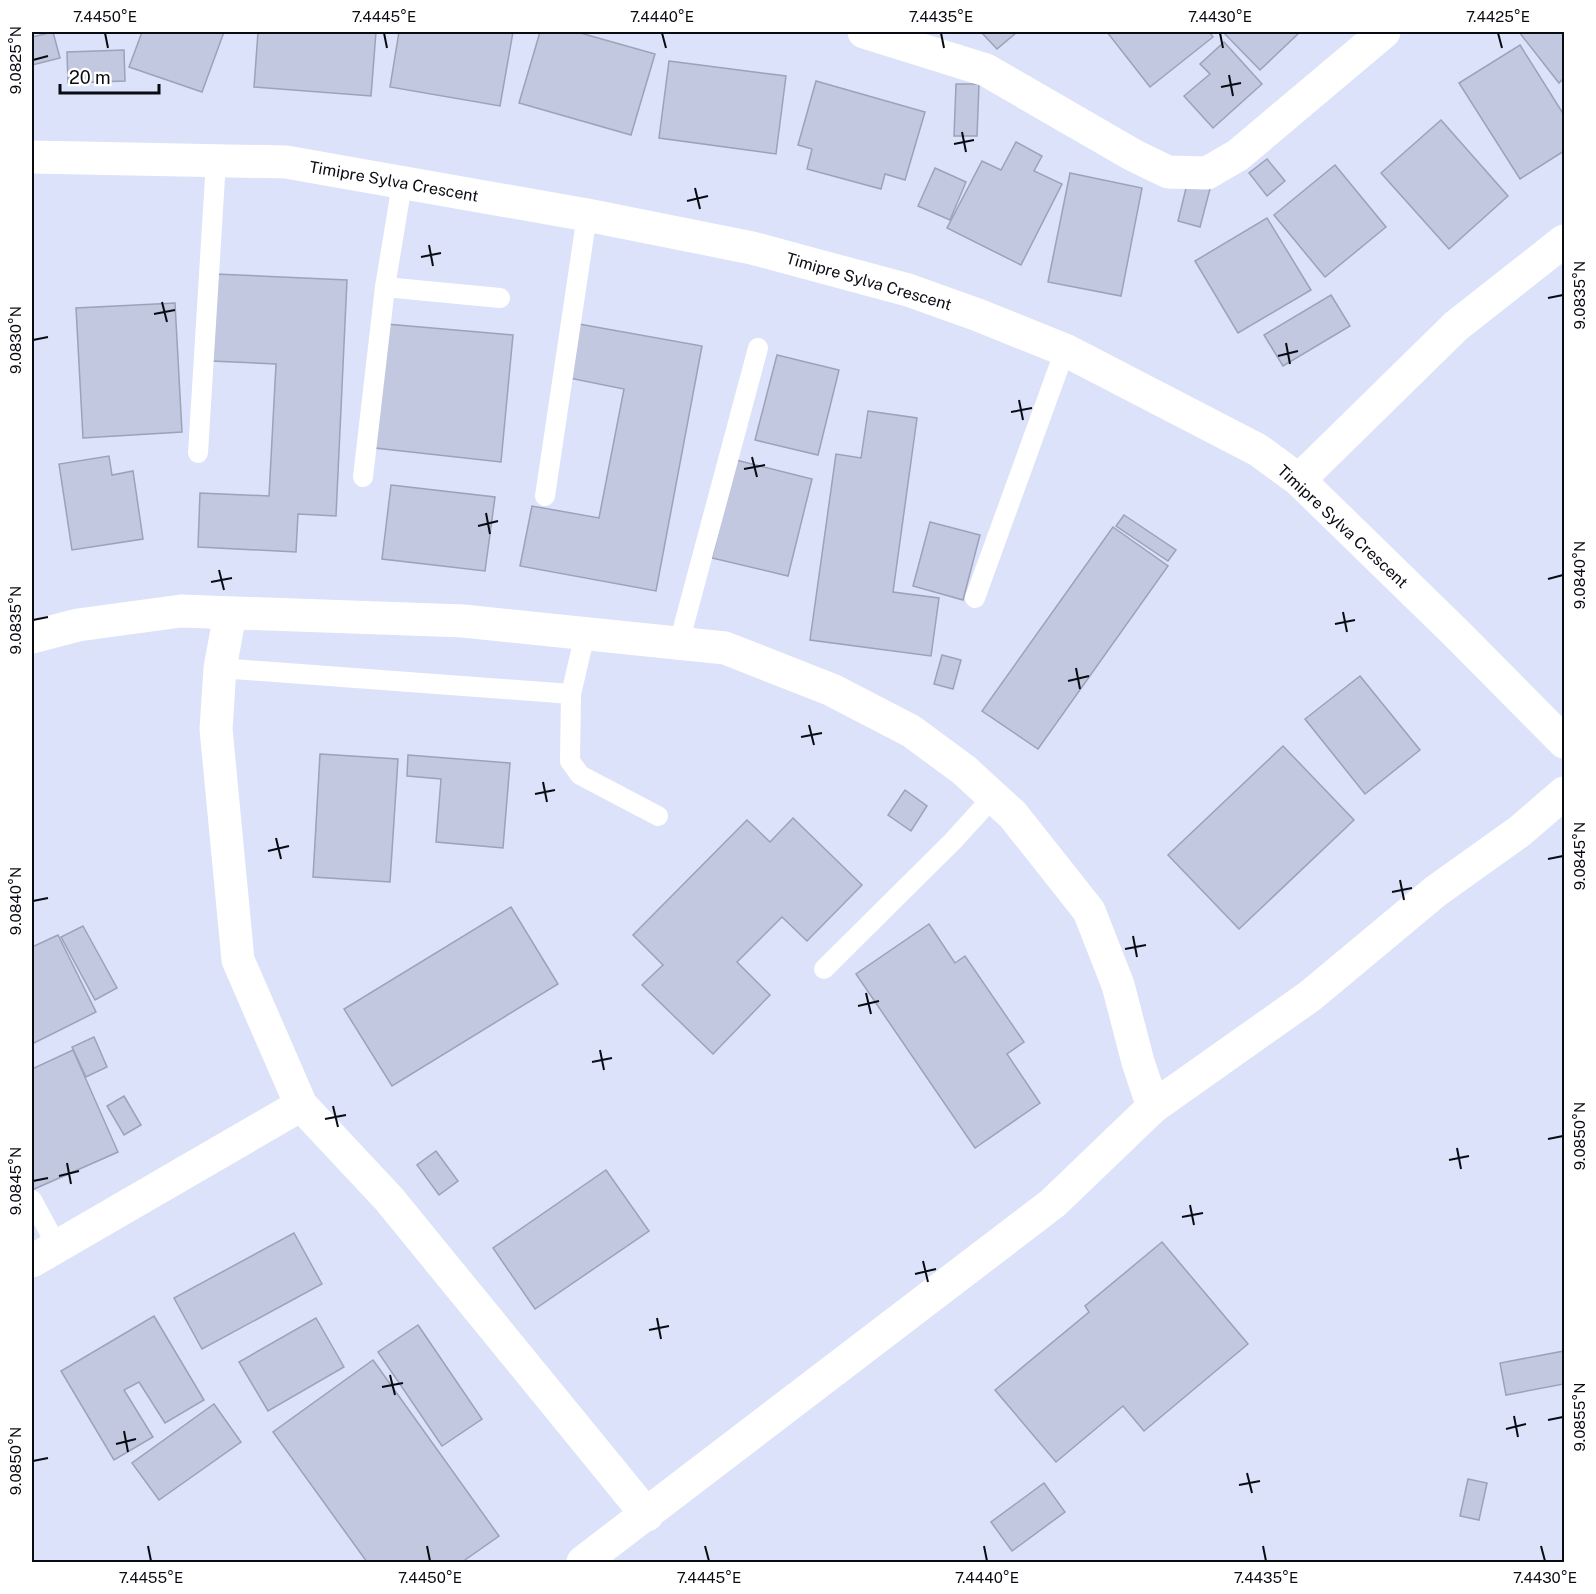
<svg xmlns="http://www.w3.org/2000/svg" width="1596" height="1594" viewBox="0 0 1596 1594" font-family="'Public Sans',sans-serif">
<rect width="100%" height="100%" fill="#dbe2f9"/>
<!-- building -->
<g fill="#c1c8df" stroke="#9ca2b8" stroke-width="1.5">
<polygon points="53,32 60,58 32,65 32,37"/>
<polygon points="142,32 224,32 202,92 129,67"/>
<polygon points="258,32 376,32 371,96 254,87"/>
<polygon points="399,32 513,32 500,106 390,87"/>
<polygon points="540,32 577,32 655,54 631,135 519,103"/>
<polygon points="981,32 1017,32 997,49"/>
<polygon points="1107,32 1209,32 1213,37 1150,87"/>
<polygon points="1223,32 1300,32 1260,70"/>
<polygon points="1519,32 1564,32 1564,78 1559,83"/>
<polygon points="1224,42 1262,84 1213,128 1184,96 1210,74 1200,64"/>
<polygon points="1520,45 1564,115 1564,151 1520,179 1459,83"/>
<polygon points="124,50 125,81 68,83 67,52"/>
<polygon points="669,61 786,76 776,154 659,138"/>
<polygon points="816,81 925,112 905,180 885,174 881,189 807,169 812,149 798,145"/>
<polygon points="956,84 979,84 977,136 954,136"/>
<polygon points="1441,120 1508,196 1449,249 1381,173"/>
<polygon points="1016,142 1042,156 1034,171 1062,184 1021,265 947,228 982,161 1001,170"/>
<polygon points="1267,159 1285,181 1267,196 1249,173"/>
<polygon points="1335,165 1386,227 1325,277 1274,215"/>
<polygon points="935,168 966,182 950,220 918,206"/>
<polygon points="1070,173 1142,188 1121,296 1048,282"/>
<polygon points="1188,180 1211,185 1200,227 1178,221"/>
<polygon points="1267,218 1311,290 1238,333 1195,261"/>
<polygon points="215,274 347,280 336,516 298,514 296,552 198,547 200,493 269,496 276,364 211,361"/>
<polygon points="1331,295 1350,326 1283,366 1264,335"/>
<polygon points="175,303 182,432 83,438 76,308"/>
<polygon points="386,324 513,335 501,462 375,448"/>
<polygon points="579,324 702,346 656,591 520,566 532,506 599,518 624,389 569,378"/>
<polygon points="777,355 839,370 818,455 755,440"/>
<polygon points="868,411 917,418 893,592 939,598 931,656 810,640 836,454 861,458"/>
<polygon points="109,456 112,475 133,471 143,539 72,550 59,464"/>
<polygon points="736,460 812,479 788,576 712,558"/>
<polygon points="391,485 495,497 485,571 382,559"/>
<polygon points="1124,515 1176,550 1168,561 1116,526"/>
<polygon points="930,522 980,535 963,600 913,586"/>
<polygon points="1113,527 1168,566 1038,749 982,711"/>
<polygon points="942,655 961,660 953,689 934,684"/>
<polygon points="1360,676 1420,750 1365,794 1305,719"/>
<polygon points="1283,746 1354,820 1239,929 1168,855"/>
<polygon points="320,754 398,759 390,882 313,877"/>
<polygon points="408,755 510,763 503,848 436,842 441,779 407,776"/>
<polygon points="905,790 927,806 911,831 888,815"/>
<polygon points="793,818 862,885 807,941 782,917 737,962 770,995 713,1054 642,985 663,965 633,935 747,820 770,842"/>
<polygon points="511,907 558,984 392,1086 344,1009"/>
<polygon points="929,924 955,963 965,956 1024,1042 1007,1054 1040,1103 975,1148 856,974"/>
<polygon points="83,926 117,988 95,1000 61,937"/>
<polygon points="58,935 96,1012 32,1044 32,947"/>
<polygon points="94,1037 107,1067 86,1077 72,1047"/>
<polygon points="73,1050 118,1152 32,1190 32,1069"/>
<polygon points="124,1096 141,1125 124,1135 107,1106"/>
<polygon points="436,1151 458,1181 439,1195 417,1165"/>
<polygon points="606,1170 649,1231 535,1309 493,1248"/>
<polygon points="294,1233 322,1284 202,1349 174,1298"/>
<polygon points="1162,1242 1248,1344 1144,1431 1123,1406 1056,1462 995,1390 1089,1312 1085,1306"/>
<polygon points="154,1316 204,1400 165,1423 139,1382 124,1390 153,1437 114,1460 61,1371"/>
<polygon points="316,1318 344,1367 268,1411 239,1362"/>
<polygon points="418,1325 482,1419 442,1446 378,1352"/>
<polygon points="1564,1351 1564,1384 1506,1395 1500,1363"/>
<polygon points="373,1360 499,1536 462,1562 367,1562 273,1432"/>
<polygon points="214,1404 241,1442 159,1500 132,1463"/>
<polygon points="1468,1479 1487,1483 1479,1520 1460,1516"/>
<polygon points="1044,1483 1065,1512 1012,1551 991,1522"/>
</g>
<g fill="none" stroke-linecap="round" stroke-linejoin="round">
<!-- service -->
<g stroke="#fff" stroke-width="20">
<polyline points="385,287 500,298"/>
<polyline points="198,453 216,161"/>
<polyline points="363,477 385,287 402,184"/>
<polyline points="545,496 587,215"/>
<polyline points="975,598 1065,350"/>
<polyline points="585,634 571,694 570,761 580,775 658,816"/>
<polyline points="679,643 758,348"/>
<polyline points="220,668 571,694"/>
<polyline points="824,969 953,841 993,797"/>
<polyline points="32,1200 57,1246"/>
</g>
<!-- minor -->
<g stroke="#fff" stroke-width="33">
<polyline points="864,32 986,70 1133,155 1168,172 1207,173 1238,155 1384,32"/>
<polyline points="32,157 286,162 587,215 752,248 908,290 978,315 1065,350 1258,450 1299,480 1456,633 1564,742"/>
<polyline points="1299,480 1456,326 1564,241"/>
<polyline points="230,614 220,668 216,729 238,960 301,1105 389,1199 647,1515"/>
<polyline points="32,637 78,625 181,611 463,621 725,648 832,690 911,731 964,770 1013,815 1089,911 1118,985 1138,1062 1153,1107"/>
<polyline points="32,1261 301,1105"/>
<polyline points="583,1562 1053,1203 1153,1107 1310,996 1436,891 1520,831 1564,793"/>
</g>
</g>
<!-- ticks -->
<path fill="none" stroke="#090b12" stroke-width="2" d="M105,33L108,48M384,33L387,48M662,33L666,48M941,33L944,48M1220,33L1223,48M1498,33L1502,48M33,60L48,56M1229,75L1233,96M1221,87L1241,83M962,132L966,152M954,144L974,140M695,188L700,209M687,201L708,196M429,245L433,266M421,257L441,253M1548,298L1563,295M162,302L167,322M154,314L175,310M33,340L48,337M1286,343L1290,364M1278,356L1298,351M1019,400L1023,420M1011,412L1032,408M752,457L757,477M744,469L765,465M486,513L490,534M478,526L498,521M219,570L224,590M1548,579L1563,575M211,582L232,578M1343,612L1347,632M33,620L48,617M1335,624L1355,620M1076,668L1080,689M1068,681L1089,676M809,725L814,745M801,737L822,733M543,782L547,802M535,794L555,790M276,838L281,859M268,851L289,846M1548,859L1563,856M1400,880L1404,900M1392,892L1412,888M33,901L48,898M1133,936L1137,957M1125,949L1146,945M866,993L871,1014M858,1006L879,1001M600,1050L604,1070M592,1062L612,1058M333,1106L338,1127M325,1119L346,1115M1548,1139L1563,1136M1457,1148L1461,1169M1449,1160L1469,1156M67,1163L71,1184M59,1176L79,1171M33,1181L48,1178M1190,1205L1194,1225M1182,1217L1203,1213M923,1261L928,1282M915,1274L936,1269M657,1318L661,1339M649,1330L669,1326M390,1375L395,1395M382,1387L403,1383M1514,1416L1518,1437M1548,1420L1563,1417M1506,1429L1526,1424M124,1431L128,1452M116,1444L136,1439M33,1461L48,1458M1247,1473L1252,1493M1239,1485L1260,1481M148,1546L151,1561M427,1546L430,1561M705,1546L709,1561M984,1546L987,1561M1263,1546L1266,1561M1541,1546L1545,1561"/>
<g text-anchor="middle" stroke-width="6" stroke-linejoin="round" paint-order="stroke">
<!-- street labels -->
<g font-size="16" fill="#090b12" stroke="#fff">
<text transform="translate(394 181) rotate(10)" y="6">Timipre Sylva Crescent</text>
<text transform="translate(869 281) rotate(16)" y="6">Timipre Sylva Crescent</text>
<text transform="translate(1343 526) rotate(43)" y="6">Timipre Sylva Crescent</text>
</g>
</g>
<!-- border -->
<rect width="1596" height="1594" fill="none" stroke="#ffffff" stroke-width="66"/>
<!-- scale -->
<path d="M60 84v9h99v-9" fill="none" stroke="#090b12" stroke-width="3"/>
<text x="69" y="84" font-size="18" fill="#090b12" stroke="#ffffff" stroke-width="4.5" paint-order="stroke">20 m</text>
<rect x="33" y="33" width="1530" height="1528" fill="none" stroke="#090b12" stroke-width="2"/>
<g font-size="15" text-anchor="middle" fill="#090b12">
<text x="105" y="22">7.4450°E</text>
<text x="384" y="22">7.4445°E</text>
<text x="662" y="22">7.4440°E</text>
<text x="941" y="22">7.4435°E</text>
<text x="1220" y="22">7.4430°E</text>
<text x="1498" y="22">7.4425°E</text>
<text transform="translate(16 60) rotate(-90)" y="5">9.0825°N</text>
<text transform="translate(1580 295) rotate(-90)" y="5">9.0835°N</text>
<text transform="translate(16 340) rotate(-90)" y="5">9.0830°N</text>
<text transform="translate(1580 575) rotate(-90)" y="5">9.0840°N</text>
<text transform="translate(16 620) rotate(-90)" y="5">9.0835°N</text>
<text transform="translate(1580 856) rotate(-90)" y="5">9.0845°N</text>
<text transform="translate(16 901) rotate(-90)" y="5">9.0840°N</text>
<text transform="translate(1580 1136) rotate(-90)" y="5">9.0850°N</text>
<text transform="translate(16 1181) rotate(-90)" y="5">9.0845°N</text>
<text transform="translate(1580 1417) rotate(-90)" y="5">9.0855°N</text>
<text transform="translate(16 1461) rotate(-90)" y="5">9.0850°N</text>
<text x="151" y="1583">7.4455°E</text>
<text x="430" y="1583">7.4450°E</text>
<text x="709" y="1583">7.4445°E</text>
<text x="987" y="1583">7.4440°E</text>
<text x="1266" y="1583">7.4435°E</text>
<text x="1545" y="1583">7.4430°E</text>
</g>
</svg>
